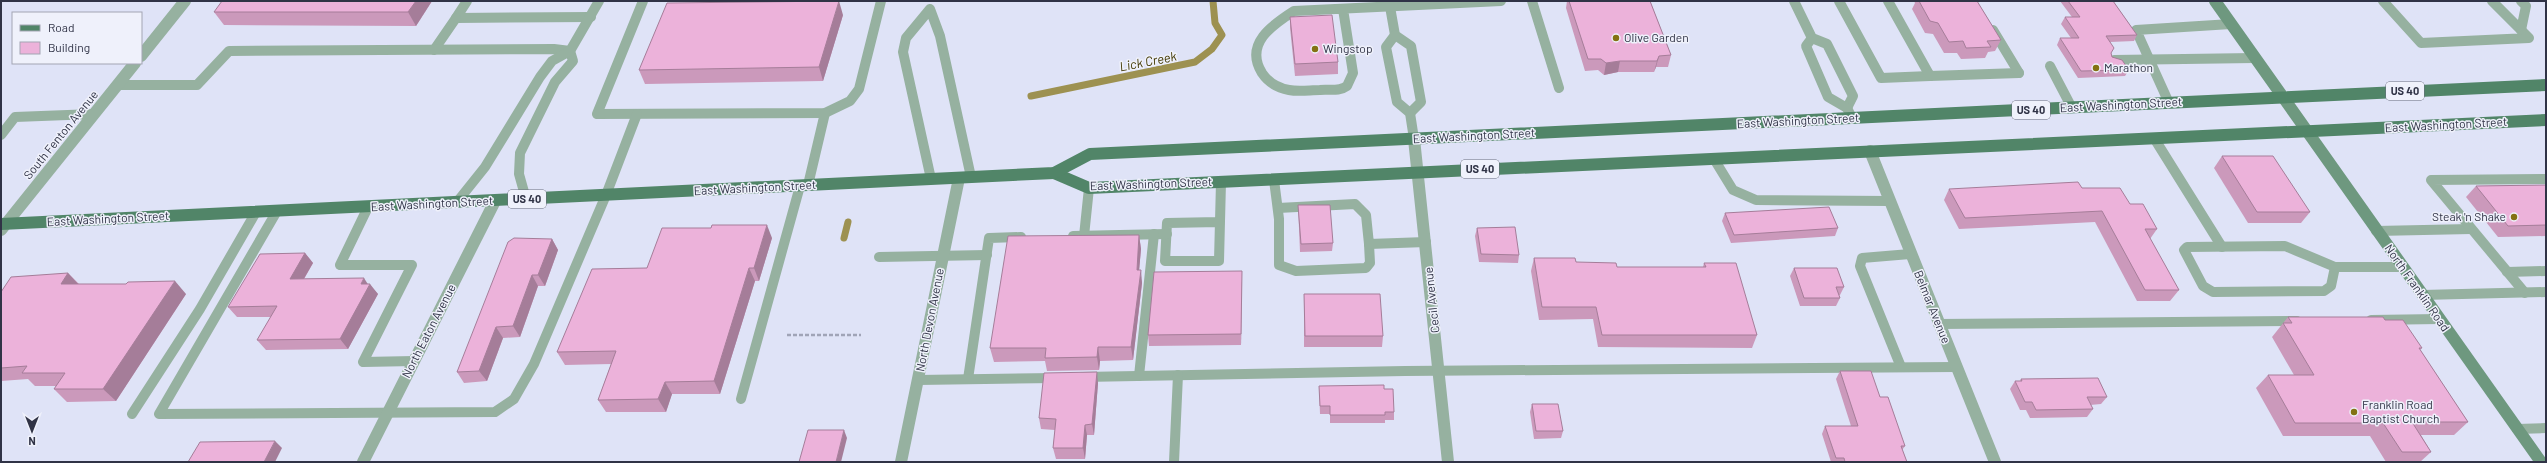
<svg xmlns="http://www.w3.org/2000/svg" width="2547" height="463" viewBox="0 0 2547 463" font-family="Barlow,sans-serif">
<rect width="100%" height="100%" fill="#dfe3f7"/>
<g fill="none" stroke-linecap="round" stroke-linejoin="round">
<!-- stream -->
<g stroke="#9d9151" stroke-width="7">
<polyline points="1031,96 1195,62 1212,49 1222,35 1215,23 1213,1"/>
<polyline points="844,238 848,222"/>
</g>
<!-- path -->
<polyline stroke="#a0a4b7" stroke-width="2.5" stroke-dasharray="4 2" stroke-linecap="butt" points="787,335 861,335"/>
<!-- service -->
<g stroke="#96b1a0" stroke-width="10">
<polyline points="467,1 456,18 591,17"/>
<polyline points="643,1 597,114 825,113 850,101 859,89 881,1"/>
<polyline points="1389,1 1395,35 1411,46 1421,102 1410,113"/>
<polyline points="1532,1 1559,88"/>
<polyline points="1794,1 1812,38 1827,44 1853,96 1847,108"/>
<polyline points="1839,1 1881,78 1930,76"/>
<polyline points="1888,1 1930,76 2019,73"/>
<polyline points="2383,1 2421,43 2529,38 2492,1"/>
<polyline points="2521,1 2526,6 2521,30"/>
<path d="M1343,9L1353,73L1347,86C1339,92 1329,89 1320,90C1310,90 1299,92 1289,90C1278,88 1268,82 1262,73C1244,44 1272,25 1294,11L1501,1"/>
<polyline points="1993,30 2019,73"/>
<polyline points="1395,35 1386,47 1397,102 1410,113 1414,139"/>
<polyline points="1812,38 1806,46 1828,97 1847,108 1850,114"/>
<polyline points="434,50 456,18"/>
<polyline points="2114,60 2254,58"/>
<polyline points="2050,66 2072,108"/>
<polyline points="118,85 197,85 229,51 554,49 570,51"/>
<polyline points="2169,103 2136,30 2231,24"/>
<polyline points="1,135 15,117 94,114"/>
<polyline points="2154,138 2222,247"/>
<polyline points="1714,159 1733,190 1756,200 1889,201"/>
<polyline points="931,179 903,52 906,38 930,9 940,36 971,177"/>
<polyline points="1274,180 1279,219 1279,265 1296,271 1366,268 1370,263 1369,244"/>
<polyline points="808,185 825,113"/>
<polyline points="526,199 519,174 520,153 555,82 573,61 570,51"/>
<polyline points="457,202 485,167 540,77 552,61 570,51 599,1"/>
<polyline points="368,207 340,265 412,265 363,362 414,361"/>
<polyline points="1278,208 1355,204 1366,215 1369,244 1426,242"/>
<polyline points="277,211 159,414 495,412 514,399 534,364 606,195 637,114"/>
<polyline points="1219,222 1167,223 1165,261 1219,261 1221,182"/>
<polyline points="2376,231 2471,229"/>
<polyline points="1073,236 1167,234"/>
<polyline points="1084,236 1089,188"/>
<polygon points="2285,246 2335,267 2331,286 2324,291 2213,292 2203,286 2184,250 2187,247"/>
<polyline points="879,257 987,255"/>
<polyline points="2335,267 2402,267"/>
<polyline points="2507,272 2546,271"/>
<polyline points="2525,293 2431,180 2546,179"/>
<polyline points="2422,295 2546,292"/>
<polyline points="2371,320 2439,319"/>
<polyline points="1938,324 2297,321"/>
<polyline points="1901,367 1860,266 1862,258 1910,254"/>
<polyline points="1139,376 1154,234"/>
<polyline points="1083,377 1405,371 1955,367"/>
<polyline points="968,379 989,238 1021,237"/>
<polyline points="918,380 1055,378"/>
<polyline points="741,399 800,186"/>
<polyline points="132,414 200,309 256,212"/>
<polyline points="2517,429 2546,428"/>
<polyline points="1174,462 1178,375"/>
</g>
<!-- minor -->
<g stroke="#96b1a0" stroke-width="12">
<polyline points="1414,139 1448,462"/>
<polyline points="1870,151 1995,462"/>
<polyline points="363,462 495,201"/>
<polyline points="901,462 959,178"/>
</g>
<!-- tertiary -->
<g stroke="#96b1a0" stroke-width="12">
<polyline points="141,56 185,1"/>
<polyline points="1,230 135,63"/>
</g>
<!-- secondary -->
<polyline stroke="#6e987f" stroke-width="12" points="2215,1 2541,462"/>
<!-- primary -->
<g stroke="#518568" stroke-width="12">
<polyline points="1054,173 1089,188 2546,120"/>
<polyline points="1,224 1054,173 1090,154 2546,85"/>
</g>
</g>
<!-- wall -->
<g fill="#cb99bb">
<polygon points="432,1 416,26 224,25 214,12"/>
<polygon points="1567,1 1650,1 1671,55 1668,67 1656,67 1654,72 1618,72 1604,75 1598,70 1585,71 1566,8"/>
<polygon points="1914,1 1977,1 2001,40 1995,51 1988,52 1985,58 1961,59 1957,53 1944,53 1933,34 1925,33 1912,9 1915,3"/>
<polygon points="2060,1 2113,1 2137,35 2134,41 2110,42 2111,53 2112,57 2129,70 2125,76 2078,78 2057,45 2060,38 2071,38 2061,24 2065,17 2072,17"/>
<polygon points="843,15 823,81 645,84 639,70"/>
<polygon points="1290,17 1338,62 1338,74 1295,76 1290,28"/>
<polygon points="2222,156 2310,212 2301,223 2248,223 2214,168"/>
<polygon points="2546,185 2546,236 2498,237 2466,197 2476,186"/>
<polygon points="2082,188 2130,204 2157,229 2150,239 2179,290 2170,301 2137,301 2095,222 1959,229 1944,200 1949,189"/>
<polygon points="1298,205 1333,243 1332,251 1300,252"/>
<polygon points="1725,213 1838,228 1835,236 1731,243 1722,221"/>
<polygon points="711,228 772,238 759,281 755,281 720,394 672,394 666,412 606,412 598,400 611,364 565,365 557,352 647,268"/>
<polygon points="1477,228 1519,255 1518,263 1479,262 1475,236"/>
<polygon points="1139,235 1141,249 1139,270 1142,283 1133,360 1100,361 1099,370 1047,371 1045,361 994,362 990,348"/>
<polygon points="552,239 558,250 545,286 538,286 520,337 503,338 487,381 464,383 457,372"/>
<polygon points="305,253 313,263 304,279 368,284 378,294 348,349 266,350 257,340 271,317 237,317 228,307"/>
<polygon points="1534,258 1617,267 1703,267 1704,263 1757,335 1752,348 1598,347 1593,319 1539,320 1531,271"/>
<polygon points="1794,268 1844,287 1840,295 1839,295 1840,298 1836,306 1800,306 1790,276"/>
<polygon points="68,273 79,284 186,294 116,401 67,402 54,389 56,386 35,386 28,379 1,381 1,292"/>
<polygon points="1242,282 1241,345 1149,346 1148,335"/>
<polygon points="1304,294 1383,336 1382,347 1304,347"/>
<polygon points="2288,317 2385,320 2422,348 2420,350 2468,422 2454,435 2421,435 2431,452 2420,462 2386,462 2370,436 2283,436 2256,388 2268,375 2294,375 2272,337"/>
<polygon points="1840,371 1880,397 1905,446 1902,450 1907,462 1831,462 1822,434 1825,426 1851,426 1836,379"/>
<polygon points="2021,379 2107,397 2101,404 2090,405 2093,409 2087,417 2030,418 2026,410 2020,410 2010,389 2015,381 2020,381"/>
<polygon points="1098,383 1094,435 1087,435 1085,459 1056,459 1053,448 1055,430 1041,429 1039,418"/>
<polygon points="1319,386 1384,389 1394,412 1394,420 1385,420 1385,423 1330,423 1330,414 1320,414"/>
<polygon points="1532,404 1563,431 1561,438 1534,439 1530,412"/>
</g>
<!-- shaded-wall -->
<g fill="#a57d99">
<polygon points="416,1 432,1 416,26 408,12"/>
<polygon points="839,1 843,15 823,81 819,67"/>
<polygon points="1659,56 1656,67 1654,72 1657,61"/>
<polygon points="1620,61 1618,72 1604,75 1606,63"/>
<polygon points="767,225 772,238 759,281 754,268"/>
<polygon points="1139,235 1141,249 1138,283 1137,270"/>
<polygon points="552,239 558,250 545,286 538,275"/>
<polygon points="305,253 313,263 298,289 290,279"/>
<polygon points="749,268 755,281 720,394 714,381"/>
<polygon points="1141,270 1142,283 1133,360 1131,347"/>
<polygon points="1242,271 1242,282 1241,345 1241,334"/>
<polygon points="68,273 80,286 61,284"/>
<polygon points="532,275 538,286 520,337 513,326"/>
<polygon points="364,278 369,286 370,284 378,294 348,349 340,339 361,284"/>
<polygon points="175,281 186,294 116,401 103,389"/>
<polygon points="496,327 503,338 487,381 479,371"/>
<polygon points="1098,347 1100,361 1099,370 1097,357"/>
<polygon points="1097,372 1098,383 1094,435 1092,424"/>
<polygon points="665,382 672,394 666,412 658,399"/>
<polygon points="1085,425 1087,435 1085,459 1083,448"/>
<polygon points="844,430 847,438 841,462 836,462"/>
<polygon points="275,441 282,448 275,462 264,462"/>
</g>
<!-- building -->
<g fill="#ecb2da" stroke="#a57d99">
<polygon points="222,1 416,1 408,12 214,12"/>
<polygon points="839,1 819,67 639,70 667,3"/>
<polygon points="1569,1 1650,1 1671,55 1659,56 1657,61 1620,61 1606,63 1601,59 1588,59"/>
<polygon points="1919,1 1977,1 2001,40 1987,41 1991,47 1966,48 1963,41 1949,42 1938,23 1930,21"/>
<polygon points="2068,1 2113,1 2137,35 2106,36 2114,48 2111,53 2112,57 2122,60 2129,70 2081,71 2060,38 2079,38 2065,17 2080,17"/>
<polygon points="1332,15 1338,62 1295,64 1290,17"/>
<polygon points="2222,156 2273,156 2310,212 2257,212"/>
<polygon points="2078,182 2082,188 2120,188 2130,204 2143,204 2157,229 2145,229 2179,290 2145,290 2102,211 1965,218 1949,189"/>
<polygon points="2546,185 2546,225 2508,226 2476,186"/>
<polygon points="1298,205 1330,205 1333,243 1301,244"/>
<polygon points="1829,207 1838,228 1734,235 1725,213"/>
<polygon points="712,225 767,225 754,268 749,268 714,381 665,382 658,399 598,400 616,351 557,352 592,269 647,268 662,228 711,228"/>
<polygon points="1515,227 1519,255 1481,254 1477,228"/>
<polygon points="1139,235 1137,270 1141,270 1131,347 1098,347 1097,357 1045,358 1046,348 990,348 1008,236"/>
<polygon points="514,238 552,239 538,275 532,275 513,326 496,327 479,371 457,372 508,242"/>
<polygon points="305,253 290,279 364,278 361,284 370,284 340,339 257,340 277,306 228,307 260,254"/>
<polygon points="1534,258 1575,258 1576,262 1616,263 1617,267 1706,267 1704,263 1736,263 1757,335 1602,335 1596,307 1542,307"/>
<polygon points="1794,268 1837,268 1844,287 1836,287 1840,298 1804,298"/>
<polygon points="1242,271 1241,334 1148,335 1154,272"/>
<polygon points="68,273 61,284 126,284 128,282 175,281 103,389 54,389 65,373 22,373 27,366 1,368 1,292 11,277"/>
<polygon points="1304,294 1380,294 1383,336 1305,336"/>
<polygon points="2288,317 2383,317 2385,320 2403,320 2422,348 2419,348 2468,422 2412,422 2431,452 2402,452 2383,423 2295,423 2268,375 2314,375 2283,323 2292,323"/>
<polygon points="1840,371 1871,371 1880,397 1888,397 1905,446 1901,446 1907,462 1845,462 1844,458 1836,458 1825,426 1858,426"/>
<polygon points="1097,372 1092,424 1085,425 1083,448 1053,448 1056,419 1039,418 1044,373"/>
<polygon points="2098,378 2107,397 2087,397 2093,409 2036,410 2032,402 2025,402 2015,381 2022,381 2021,379"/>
<polygon points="1384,385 1384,389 1393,389 1394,412 1385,412 1385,415 1330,415 1330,406 1320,406 1319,386"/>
<polygon points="1532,404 1558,404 1563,431 1536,431"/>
<polygon points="808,430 844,430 836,462 799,462"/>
<polygon points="275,441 264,462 188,462 200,442"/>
</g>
<!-- markers -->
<g fill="#837213" stroke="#eff1fb" stroke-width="1.5">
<circle cx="1616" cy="38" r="4"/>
<circle cx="1315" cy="49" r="4"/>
<circle cx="2096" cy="68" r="4"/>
<circle cx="2514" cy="217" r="4"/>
<circle cx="2354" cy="412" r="4"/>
</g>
<g text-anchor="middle" stroke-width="3" stroke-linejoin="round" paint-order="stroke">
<!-- shield labels -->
<g fill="#eff1fb" stroke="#696c7c" stroke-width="1">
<rect x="2386" y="82" width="38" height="18" rx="3"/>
<rect x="2012" y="101" width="38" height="18" rx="3"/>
<rect x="1461" y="160" width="38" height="18" rx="3"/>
<rect x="508" y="190" width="38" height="18" rx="3"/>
</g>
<g font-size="11" font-weight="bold" fill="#303346">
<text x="2405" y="95">US 40</text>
<text x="2031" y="114">US 40</text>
<text x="1480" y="173">US 40</text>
<text x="527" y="203">US 40</text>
</g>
<!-- poi labels -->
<g font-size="12" fill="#303346" stroke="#eff1fb" text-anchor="start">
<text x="1624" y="42">Olive Garden</text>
<text x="1323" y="53">Wingstop</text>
<text x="2104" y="72">Marathon</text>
<text x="2506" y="221" text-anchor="end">Steak 'n Shake</text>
<text x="2362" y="409">Franklin Road<tspan x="2362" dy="14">Baptist Church</tspan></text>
</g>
<!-- street labels -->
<g font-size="12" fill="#303346" stroke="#eff1fb">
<text transform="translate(2121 105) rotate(-3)" y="4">East Washington Street</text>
<text transform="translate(1798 121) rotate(-3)" y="4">East Washington Street</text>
<text transform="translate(2446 125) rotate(-3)" y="4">East Washington Street</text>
<text transform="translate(61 135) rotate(-51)" y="4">South Fenton Avenue</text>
<text transform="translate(1474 136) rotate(-3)" y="4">East Washington Street</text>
<text transform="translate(1151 184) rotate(-2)" y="4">East Washington Street</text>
<text transform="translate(755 188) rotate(-3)" y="4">East Washington Street</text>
<text transform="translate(432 204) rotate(-3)" y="4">East Washington Street</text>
<text transform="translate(108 219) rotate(-3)" y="4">East Washington Street</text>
<text transform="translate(2417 288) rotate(55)" y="4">North Franklin Road</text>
<text transform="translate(1432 300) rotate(-96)" y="4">Cecil Avenue</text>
<text transform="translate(1932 307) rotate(68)" y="4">Belmar Avenue</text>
<text transform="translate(930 320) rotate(-79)" y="4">North Devon Avenue</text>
<text transform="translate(429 331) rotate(-63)" y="4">North Eaton Avenue</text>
</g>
<!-- water labels -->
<g font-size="13" font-style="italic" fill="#413701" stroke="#eff1fb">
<text transform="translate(1148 61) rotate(-11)" y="5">Lick Creek</text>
</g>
</g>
<!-- border -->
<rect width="2547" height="463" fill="none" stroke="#303346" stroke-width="4"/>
<!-- legend -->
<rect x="12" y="12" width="130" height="52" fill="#eff1fb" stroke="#a3a5b3"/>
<rect x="20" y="25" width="20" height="6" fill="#518568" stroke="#a3a5b3"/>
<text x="48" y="32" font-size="12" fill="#303346">Road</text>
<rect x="20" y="42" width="20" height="12" fill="#ecb2da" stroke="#a3a5b3"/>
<text x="48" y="52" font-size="12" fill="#303346">Building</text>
<!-- north arrow -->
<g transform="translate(32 431) rotate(180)" stroke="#eff1fb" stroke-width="3" paint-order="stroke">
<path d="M0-3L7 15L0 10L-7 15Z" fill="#303346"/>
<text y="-6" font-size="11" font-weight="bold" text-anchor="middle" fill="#303346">N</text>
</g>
</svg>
